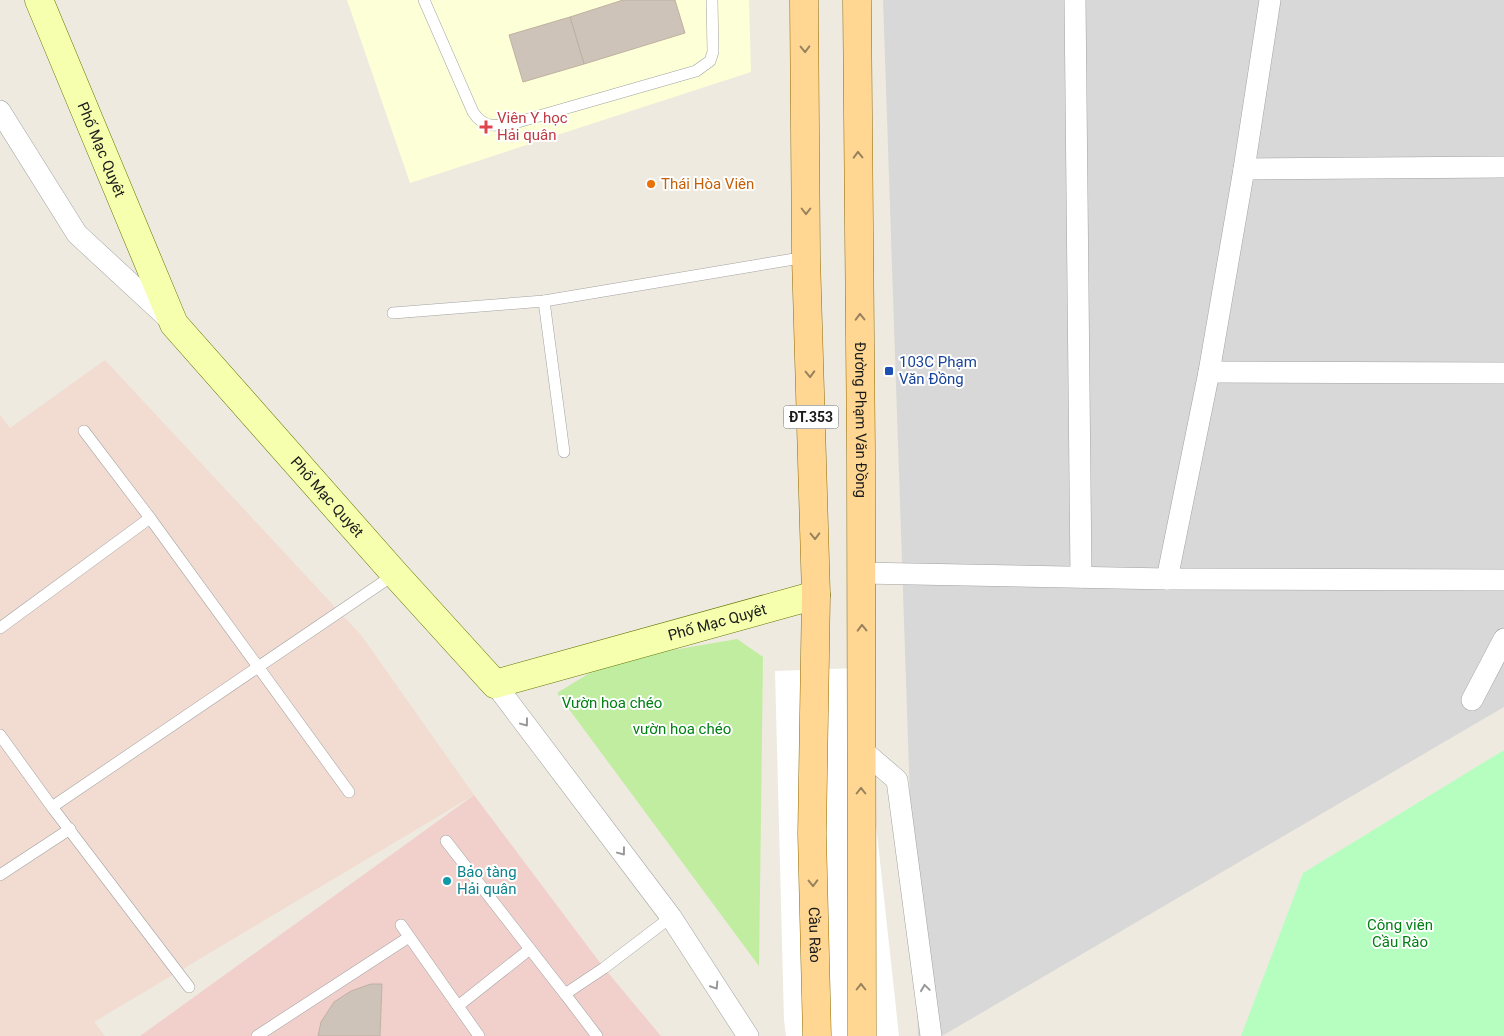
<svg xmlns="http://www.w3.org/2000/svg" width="1504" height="1036" viewBox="0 0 1504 1036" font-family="Roboto,sans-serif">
<rect width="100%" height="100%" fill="#eeeadf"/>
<!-- residential -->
<polygon fill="#d9d8d8" points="883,0 1504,0 1504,707 942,1036 918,1036"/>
<!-- commercial -->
<polygon fill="#f1d0cc" points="474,795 604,968 661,1036 140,1036"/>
<!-- education -->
<polygon fill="#fdffd7" points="347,0 749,0 751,72 410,183"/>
<!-- military -->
<polygon fill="#f2dbd0" points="105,360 361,635 474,795 94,1022 105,1036 0,1036 0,415 10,428"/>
<!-- grass -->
<polygon fill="#c1eda0" points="737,639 763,657 759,966 557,693 609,661"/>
<!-- park -->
<polygon fill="#b6fec0" points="1504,750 1504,1036 1241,1036 1303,873"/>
<!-- pier -->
<polygon fill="#fff" points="859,668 899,1036 786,1036 784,1020 775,671"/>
<!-- building -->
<g fill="#cec3b8" stroke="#c0b0a1">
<polygon points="623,0 675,0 685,33 584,64 570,17"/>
<polygon points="570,17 584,64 523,82 509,35"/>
<polygon points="371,984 382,984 380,1036 318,1036 321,1022 334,1002 351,991"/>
</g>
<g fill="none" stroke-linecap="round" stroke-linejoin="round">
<defs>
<g id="lane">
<path d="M424,0L473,112C485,131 500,125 518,122L696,71L710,61L713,52L712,0"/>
<polyline points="544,301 564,452"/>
<polyline points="393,313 544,301 806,257"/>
<polyline points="84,431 150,518 349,792"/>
<polyline points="0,628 150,518"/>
<polyline points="0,735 52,807 395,574"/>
<polyline points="52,807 189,987"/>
<polyline points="446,841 565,994 604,968 671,917"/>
<polyline points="0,875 70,829"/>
<polyline points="401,925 479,1036"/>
<polyline points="565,994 597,1036"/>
<polyline points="458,1006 530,949"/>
<polyline points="257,1036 409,937"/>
</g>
<g id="street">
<polyline points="1075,0 1081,577"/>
<polyline points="0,111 77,234 170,320"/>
<polyline points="1244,169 1504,167"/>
<polyline points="1209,372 1504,373"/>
<polyline points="861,573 1167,579 1504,580"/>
<polyline points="1167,579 1209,372 1244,169 1270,0"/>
<polyline points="495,684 671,917 748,1036"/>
<polyline points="1472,700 1504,639"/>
<polyline points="862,750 897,780 931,1036"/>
</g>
<g id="secondary">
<path id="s1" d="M39,0L174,324L395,574L495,684L816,595"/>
</g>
<g id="primary">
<path id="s2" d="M804,0L806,257L816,595L812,834L817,1036"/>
<path id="s3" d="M857,0L861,453L862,1036"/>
</g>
</defs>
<!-- lane casing -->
<use href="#lane" stroke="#a2a2a2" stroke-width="12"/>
<!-- street casing -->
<use href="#street" stroke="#a2a2a2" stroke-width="22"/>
<!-- secondary casing -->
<use href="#secondary" stroke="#617400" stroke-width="29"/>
<!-- primary casing -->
<use href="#primary" stroke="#926a00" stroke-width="29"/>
<!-- lane -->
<use href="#lane" stroke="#fff" stroke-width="11"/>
<!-- street -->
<use href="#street" stroke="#fff" stroke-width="21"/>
<!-- secondary -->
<use href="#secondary" stroke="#f6ffad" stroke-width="28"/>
<!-- primary -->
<use href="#primary" stroke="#ffd793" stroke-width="28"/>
</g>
<!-- one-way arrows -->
<defs><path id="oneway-chevron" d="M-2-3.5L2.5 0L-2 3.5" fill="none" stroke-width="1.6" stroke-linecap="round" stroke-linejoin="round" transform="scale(1.25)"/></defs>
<g stroke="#98825d">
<use href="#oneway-chevron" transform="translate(805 49) rotate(89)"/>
<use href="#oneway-chevron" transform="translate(858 155) rotate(-91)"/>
<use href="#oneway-chevron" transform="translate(806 211) rotate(90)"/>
<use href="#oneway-chevron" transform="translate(860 317) rotate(-91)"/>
<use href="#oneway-chevron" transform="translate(810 374) rotate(88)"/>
<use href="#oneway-chevron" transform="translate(815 536) rotate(89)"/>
<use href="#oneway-chevron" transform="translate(862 628) rotate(-91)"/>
<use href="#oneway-chevron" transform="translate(861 791) rotate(-90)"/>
<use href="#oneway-chevron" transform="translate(813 883) rotate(89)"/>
<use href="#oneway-chevron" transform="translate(861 987) rotate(-90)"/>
</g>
<g stroke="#989898">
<use href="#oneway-chevron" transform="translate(525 723) rotate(53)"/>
<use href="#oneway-chevron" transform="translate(622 852) rotate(53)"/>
<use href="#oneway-chevron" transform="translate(715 986) rotate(57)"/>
<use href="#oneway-chevron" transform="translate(925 988) rotate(-98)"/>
</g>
<!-- markers -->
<path fill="#e0444e" stroke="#fff" stroke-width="2" d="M483.5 119.5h5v5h5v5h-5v5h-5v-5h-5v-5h5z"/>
<circle fill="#e8710a" stroke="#fff" stroke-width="2" cx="651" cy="184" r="5"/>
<rect fill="#1a4fb4" stroke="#fff" stroke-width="2" x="884" y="366" width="10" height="10" rx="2.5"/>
<circle fill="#0f9aa8" stroke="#fff" stroke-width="2" cx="447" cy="881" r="5"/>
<g text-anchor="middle" stroke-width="4" stroke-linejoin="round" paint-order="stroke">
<!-- shield labels -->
<rect fill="#fff" stroke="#5f5f5f" stroke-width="1" x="783.5" y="405.5" width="55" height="23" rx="4"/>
<g font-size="14" font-weight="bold" fill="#1b1b1b">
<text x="811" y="422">ĐT.353</text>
</g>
<!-- health labels -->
<g font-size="15" fill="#be3a42" stroke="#fff" text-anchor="start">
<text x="497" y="123">Viên Y học<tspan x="497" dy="17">Hải quân</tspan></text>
</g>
<!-- street labels -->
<g font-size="15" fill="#1b1b1b" stroke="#fff">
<text dy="5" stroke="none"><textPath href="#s1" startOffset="162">Phố Mạc Quyêt</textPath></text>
<text dy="5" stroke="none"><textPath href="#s3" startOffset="420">Đường Phạm Văn Đồng</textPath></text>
<text dy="5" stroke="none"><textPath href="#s1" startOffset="582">Phố Mạc Quyêt</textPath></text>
<text dy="5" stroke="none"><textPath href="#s1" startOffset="1064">Phố Mạc Quyêt</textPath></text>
<text dy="5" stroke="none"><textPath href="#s2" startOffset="935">Cầu Rào</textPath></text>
</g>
<!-- food labels -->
<g font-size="15" fill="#c56008" stroke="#fff" text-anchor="start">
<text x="661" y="189">Thái Hòa Viên</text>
</g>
<!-- transit labels -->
<g font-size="15" fill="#164399" stroke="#fff" text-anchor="start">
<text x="899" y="367">103C Phạm<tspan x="899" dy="17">Văn Đồng</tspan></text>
</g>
<!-- park labels -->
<g font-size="15" fill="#028014" stroke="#fff">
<text x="612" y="708">Vườn hoa chéo</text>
<text x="682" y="734">vườn hoa chéo</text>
<text x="1400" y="930">Công viên<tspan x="1400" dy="17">Cầu Rào</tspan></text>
</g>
<!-- culture labels -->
<g font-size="15" fill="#0d838f" stroke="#fff" text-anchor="start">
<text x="457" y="877">Bảo tàng<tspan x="457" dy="17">Hải quân</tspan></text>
</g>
</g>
</svg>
